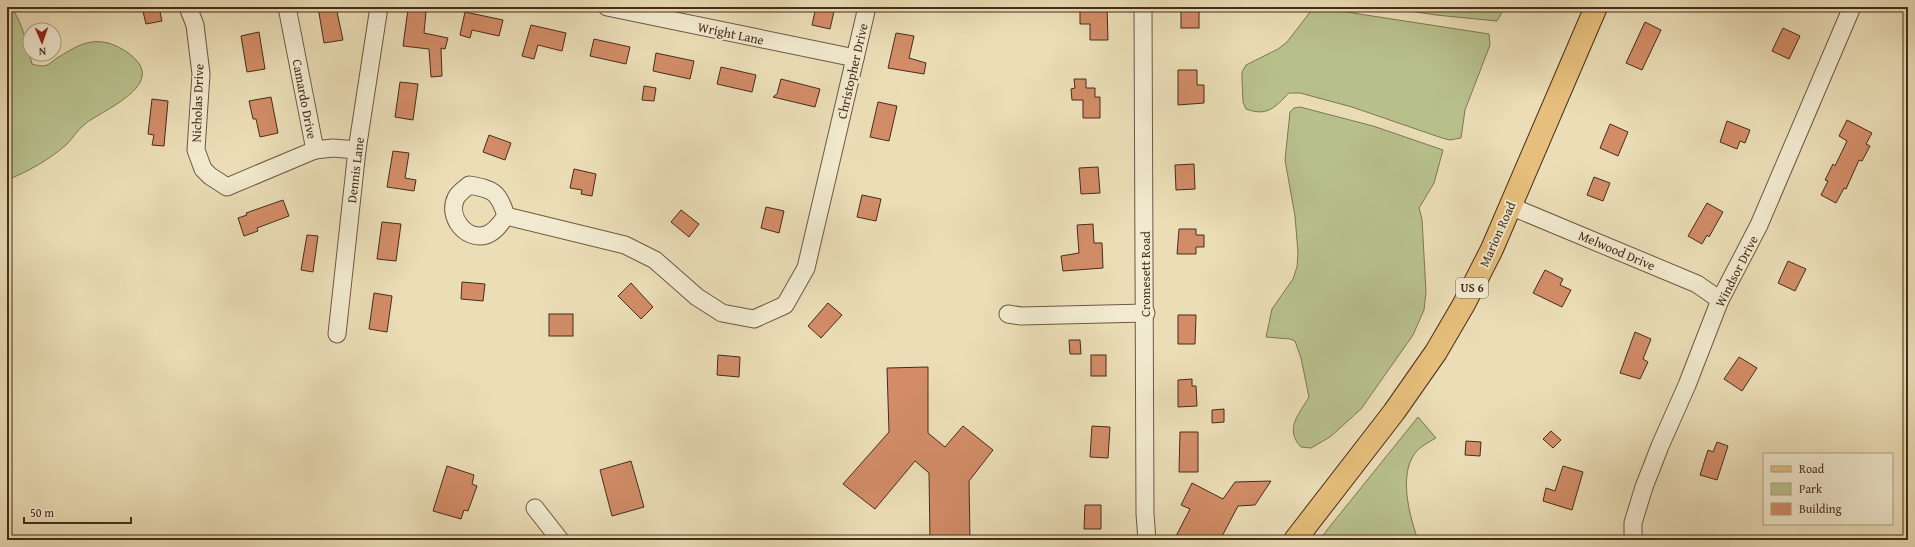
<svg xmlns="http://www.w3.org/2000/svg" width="1915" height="547" viewBox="0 0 1915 547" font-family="'Gentium Book Plus',serif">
<rect width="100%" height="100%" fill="#ebdeb7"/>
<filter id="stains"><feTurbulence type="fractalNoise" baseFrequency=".005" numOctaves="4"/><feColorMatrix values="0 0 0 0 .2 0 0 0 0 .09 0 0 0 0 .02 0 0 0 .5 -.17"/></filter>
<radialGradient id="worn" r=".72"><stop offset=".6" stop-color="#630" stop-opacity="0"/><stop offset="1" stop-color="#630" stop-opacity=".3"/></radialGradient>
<!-- green -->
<g fill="#b8c18d" stroke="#7f7654">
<path d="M7,7H11C23,23 27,45 32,64C36,65 42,67 47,65C50,64 54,60 57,58C74,48 87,38 108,43C118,46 129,52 136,60C162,87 101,111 85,124C78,129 73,138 67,144C49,160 29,171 7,180Z"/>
<path d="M1314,7L1489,34L1490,45L1465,110L1461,138L1450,140L1442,138L1352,107L1300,93H1289C1275,107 1268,117 1246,109L1243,102L1242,79V72L1246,65L1278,49L1287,42Z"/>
<polygon points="1383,7 1505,7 1497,21 1436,15"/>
<path d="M1300,107L1373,126L1443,150L1434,183L1419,208L1422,219L1426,292L1424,310L1413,335L1361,409L1330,437L1311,448L1301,447C1284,429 1299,414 1309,397L1301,358L1295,341L1290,339L1266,337L1272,309L1293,279L1297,267L1298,253L1295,216L1285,160L1290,112L1294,108Z"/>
<path d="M1418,417L1436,438C1427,443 1417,448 1412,458C1400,480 1410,518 1418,540H1319Z"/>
</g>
<!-- building -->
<g fill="#d28d68" stroke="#462c1a">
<polygon points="142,7 159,7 162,21 146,24"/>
<polygon points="318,7 336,7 343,40 324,43"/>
<polygon points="816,7 835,7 830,29 812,25"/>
<polygon points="1080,7 1107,7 1108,40 1090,40 1090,24 1080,24"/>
<rect x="1181" y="7" width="18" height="21"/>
<polygon points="408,9 426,12 424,33 448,38 445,49 441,48 442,76 431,77 429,49 403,46"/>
<polygon points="465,12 503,20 499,36 472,30 470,38 460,35"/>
<polygon points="1645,22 1661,30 1642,70 1626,63"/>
<polygon points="531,25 566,33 562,51 538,45 534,59 522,56"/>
<polygon points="1783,28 1800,36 1789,59 1772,51"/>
<polygon points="259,32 265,69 247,72 241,36"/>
<polygon points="896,33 914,36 909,58 926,63 924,74 888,68"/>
<polygon points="594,39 630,47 626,64 590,56"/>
<polygon points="656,53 694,61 690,79 653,71"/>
<polygon points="721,67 756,75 752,92 717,84"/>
<polygon points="1178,70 1197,70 1197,85 1204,85 1204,103 1178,105"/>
<polygon points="781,79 820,89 815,107 773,97 777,94"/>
<polygon points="1074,79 1086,79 1086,88 1095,88 1095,97 1100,97 1100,118 1083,118 1083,100 1072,100 1071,89 1075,88"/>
<polygon points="400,82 418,84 413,120 395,117"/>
<polygon points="644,86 656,88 654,101 642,100"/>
<polygon points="271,97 278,133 260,137 256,119 253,119 249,101"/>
<polygon points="152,99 168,101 164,146 152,145 154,135 148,134"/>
<polygon points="878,102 897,106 889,141 870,137"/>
<polygon points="1847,120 1872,133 1866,144 1870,146 1862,161 1859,160 1846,189 1844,188 1836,203 1821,195 1828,181 1825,180 1833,164 1835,166 1847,141 1839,136"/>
<polygon points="1727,121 1750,130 1745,143 1740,141 1737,149 1720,142"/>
<polygon points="1610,124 1628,132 1618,156 1600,148"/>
<polygon points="489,135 511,143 505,160 483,152"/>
<polygon points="393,151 409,153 405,178 416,180 414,191 387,187"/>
<polygon points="1194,164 1195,189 1176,190 1175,165"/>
<polygon points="1098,167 1100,193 1081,194 1079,168"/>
<polygon points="574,169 596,174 592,196 581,194 582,190 570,188"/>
<polygon points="1594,177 1610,183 1603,201 1587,195"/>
<polygon points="862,195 881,199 876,221 857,217"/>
<polygon points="283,200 289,216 257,228 258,231 244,236 238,218 247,215 246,213"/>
<polygon points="1707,203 1723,212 1709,237 1707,235 1702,244 1688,236"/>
<polygon points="766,207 784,211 779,233 761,228"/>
<polygon points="681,210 699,224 689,237 671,222"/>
<polygon points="382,222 401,224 396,261 377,259"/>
<polygon points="1093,224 1094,243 1102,243 1103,268 1063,271 1061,256 1079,253 1077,225"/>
<polygon points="1179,229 1196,229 1196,235 1204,235 1204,247 1196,247 1196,254 1177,254"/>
<polygon points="307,235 318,236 313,272 301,270"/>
<polygon points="1788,261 1806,269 1795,291 1778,283"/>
<polygon points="1545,270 1563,279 1560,285 1571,290 1562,307 1533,293"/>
<polygon points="462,282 485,284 483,301 461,299"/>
<polygon points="631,283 653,307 641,319 618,296"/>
<polygon points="374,293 392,296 387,332 369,329"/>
<polygon points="828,303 842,315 821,338 808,326"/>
<rect x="549" y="314" width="24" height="22"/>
<polygon points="1178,315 1196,315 1195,344 1178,344"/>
<polygon points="1635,332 1651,339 1643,359 1648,362 1640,379 1620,373"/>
<polygon points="1069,340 1080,340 1081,354 1070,354"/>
<polygon points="718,355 740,357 739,377 717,375"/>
<rect x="1091" y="355" width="15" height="21"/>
<polygon points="1739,357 1757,368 1742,391 1724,379"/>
<polygon points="928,367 928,433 945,447 963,426 993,450 969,481 970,540 930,540 929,473 915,461 875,509 843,484 889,432 887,368"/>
<polygon points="1192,379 1192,386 1196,386 1197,406 1178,407 1178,380"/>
<polygon points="1224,409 1224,422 1212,423 1212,410"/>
<polygon points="1092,426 1110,427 1108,458 1090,457"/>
<polygon points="1551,431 1561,440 1553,448 1543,439"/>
<polygon points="1180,432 1198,432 1198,472 1179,472"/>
<polygon points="1466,441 1481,442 1480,456 1465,455"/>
<polygon points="1717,442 1728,446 1717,480 1700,475 1708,450 1713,452"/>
<polygon points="631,461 644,507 612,516 600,470"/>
<polygon points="447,466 474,475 472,484 477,486 468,511 464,510 461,519 433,511"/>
<polygon points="1563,466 1583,472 1572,510 1543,501 1546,488 1555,491"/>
<polygon points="1271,481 1255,505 1238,506 1220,540 1174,540 1190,509 1181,505 1192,483 1223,499 1235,482"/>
<polygon points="1085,505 1101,505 1101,529 1084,529"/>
</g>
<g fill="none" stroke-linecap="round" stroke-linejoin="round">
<defs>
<g id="minor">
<polyline points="188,7 195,25 201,74 196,150 203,169 210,176 227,187 315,150"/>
<polyline points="287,7 315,150 333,148 357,150"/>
<polyline points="607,7 855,58"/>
<polyline points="1143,7 1145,514 1147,540"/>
<polyline points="1510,206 1697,284 1720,300"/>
<path d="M506,216C501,223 495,232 486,235C465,241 447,216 456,198C459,192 465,189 469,185C493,189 499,192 506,216L625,245L655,260L697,297L722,313L754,319L785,305L806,268L867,7"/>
<polyline points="1008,314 1021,316 1146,313"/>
<polyline points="337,334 357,150 379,7"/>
<polyline points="535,508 560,540"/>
<polyline points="1633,540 1633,523 1644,487 1660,446 1687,385 1720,300 1759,225 1852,7"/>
</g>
<polyline id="major" points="1295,540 1394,412 1436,352 1464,304 1492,249 1596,7"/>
</defs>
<!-- minor casing -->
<use href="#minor" stroke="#6f5841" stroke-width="19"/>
<!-- major casing -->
<use href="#major" stroke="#462c1a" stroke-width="24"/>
<!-- minor -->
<use href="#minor" stroke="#f2ead0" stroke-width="17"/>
<!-- major -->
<use href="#major" stroke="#e6bf7c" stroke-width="22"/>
</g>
<g text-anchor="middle" stroke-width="4" stroke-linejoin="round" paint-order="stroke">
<!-- shield labels -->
<rect fill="#f2ead0" stroke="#7a6551" stroke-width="1" x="1456" y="278" width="32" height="20" rx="3"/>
<g font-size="12" font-weight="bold" fill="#462c1a">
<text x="1472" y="292">US 6</text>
</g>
<!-- street labels -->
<g font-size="13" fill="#462c1a" stroke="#f2ead0">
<text transform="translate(731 33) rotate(12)" y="5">Wright Lane</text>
<text transform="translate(852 71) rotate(-77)" y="5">Christopher Drive</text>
<text transform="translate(305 99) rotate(79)" y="5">Camardo Drive</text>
<text transform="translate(197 103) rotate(-88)" y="5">Nicholas Drive</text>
<text transform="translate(355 170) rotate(-83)" y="5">Dennis Lane</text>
<text transform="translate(1497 234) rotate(-66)" y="5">Marion Road</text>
<text transform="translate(1617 250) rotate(23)" y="5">Melwood Drive</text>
<text transform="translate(1736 271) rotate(-63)" y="5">Windsor Drive</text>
<text transform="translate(1145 274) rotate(-90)" y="5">Cromesett Road</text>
</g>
</g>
<!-- margin -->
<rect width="1915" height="547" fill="none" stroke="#ebdeb7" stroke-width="24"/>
<rect x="8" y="8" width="1899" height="531" fill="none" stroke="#462c1a" stroke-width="2"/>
<rect x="12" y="12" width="1891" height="523" fill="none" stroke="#462c1a"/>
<!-- legend -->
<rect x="1763" y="453" width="130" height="72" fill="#f2ead0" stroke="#ad9e87"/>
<rect x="1771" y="466" width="20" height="6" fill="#e6bf7c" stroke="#ad9e87"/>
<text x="1799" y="473" font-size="12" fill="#462c1a">Road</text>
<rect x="1771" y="483" width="20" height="12" fill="#b8c18d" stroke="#ad9e87"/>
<text x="1799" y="493" font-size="12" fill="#462c1a">Park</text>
<rect x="1771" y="503" width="20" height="12" fill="#d28d68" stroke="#ad9e87"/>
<text x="1799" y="513" font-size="12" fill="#462c1a">Building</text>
<!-- north arrow -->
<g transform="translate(42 42) rotate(178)"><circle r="19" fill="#f2ead0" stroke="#ad9e87"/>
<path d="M0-3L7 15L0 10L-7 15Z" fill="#8f2418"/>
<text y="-6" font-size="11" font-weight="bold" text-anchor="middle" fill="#462c1a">N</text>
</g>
<!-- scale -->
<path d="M24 517v6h107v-6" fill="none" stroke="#462c1a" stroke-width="2"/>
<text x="30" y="517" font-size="12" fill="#462c1a" stroke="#f2ead0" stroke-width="3" paint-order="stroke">50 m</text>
<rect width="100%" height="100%" filter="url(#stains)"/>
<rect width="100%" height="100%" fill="url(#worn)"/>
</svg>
